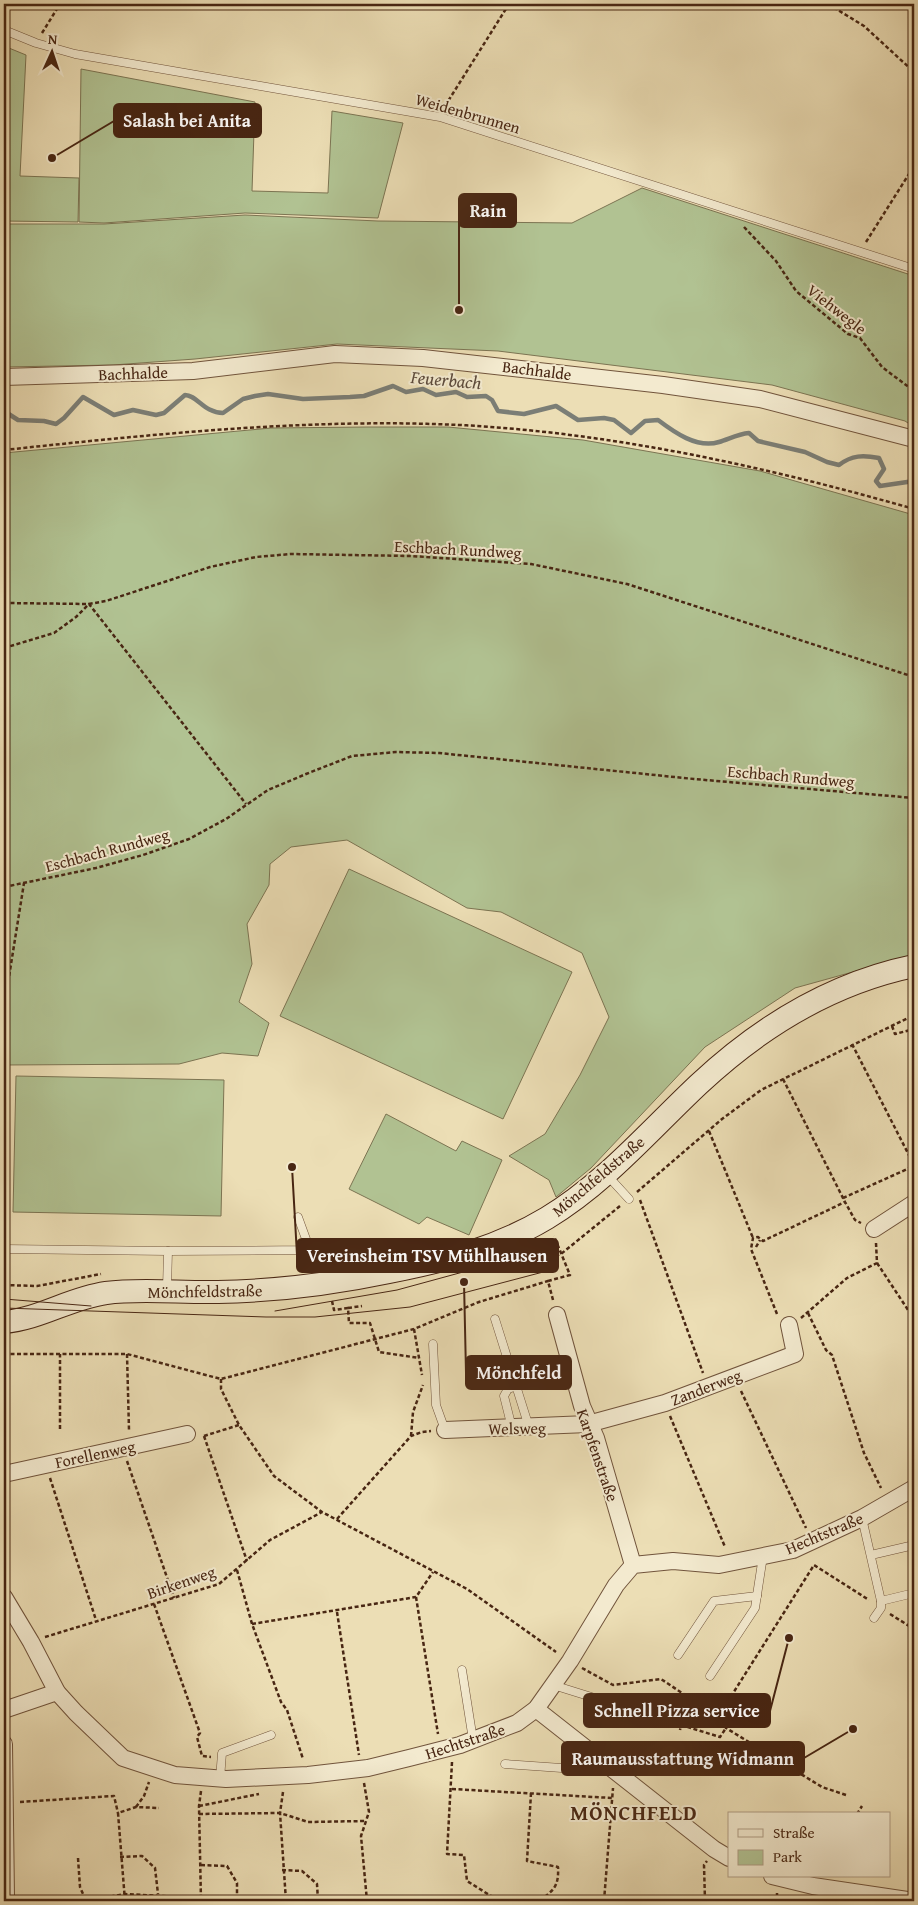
<svg xmlns="http://www.w3.org/2000/svg" width="918" height="1905" viewBox="0 0 918 1905" font-family="'Gentium Book Plus',serif">
<rect width="100%" height="100%" fill="#ecdeb5"/>
<filter id="stains"><feTurbulence type="fractalNoise" baseFrequency=".004" numOctaves="4"/><feColorMatrix values="0 0 0 0 .2 0 0 0 0 .09 0 0 0 0 .02 0 0 0 .5 -.17"/></filter>
<radialGradient id="worn" r=".72"><stop offset=".6" stop-color="#630" stop-opacity="0"/><stop offset="1" stop-color="#630" stop-opacity=".3"/></radialGradient>
<!-- green -->
<g fill="#b1c292" stroke="#7c7452">
<polygon points="4,46 26,55 20,176 79,178 78,222 4,221"/>
<polygon points="81,69 255,102 252,191 328,193 332,111 403,123 378,218 245,213 104,223 79,222"/>
<polygon points="642,188 914,276 914,427 905,421 772,385 498,351 337,344 195,359 113,365 4,367 4,224 104,224 245,215 378,221 572,223"/>
<polygon points="366,427 448,427 583,440 760,471 914,515 914,955 795,988 705,1047 591,1168 556,1197 549,1180 509,1156 545,1134 580,1075 609,1017 582,953 501,912 467,908 347,840 291,847 270,864 269,885 247,924 252,964 239,1002 269,1023 258,1056 222,1053 179,1064 4,1065 4,453 271,428"/>
<polygon points="349,869 572,972 503,1119 280,1016"/>
<polygon points="16,1076 224,1080 221,1216 13,1212"/>
<polygon points="386,1114 456,1151 462,1141 502,1160 469,1235 427,1217 419,1224 349,1189"/>
</g>
<g fill="none" stroke-linecap="round" stroke-linejoin="round">
<!-- stream -->
<path stroke="#7b7e76" stroke-width="4.5" d="M4,411L18,420L44,421L56,424L64,418L83,397L114,415L133,410L156,415L164,413L185,395C197,395 204,413 223,413L243,399L255,396L268,394L303,399L350,397L364,396L393,386L406,392L423,389L436,395L456,392L467,397L486,396L492,400L498,411L524,414L556,406L578,420L604,418L614,420L631,433L645,421L658,420C674,432 697,449 719,442C729,439 738,434 749,433L758,441L805,452L827,462L839,465C852,455 863,455 879,458L884,469L876,481L880,486L914,481"/>
<defs>
<g id="lane">
<polyline points="4,30 36,43 75,54 440,117 914,269"/>
<polyline points="607,1175 629,1199"/>
<polyline points="4,1249 168,1251 167,1288"/>
<polyline points="168,1251 310,1250 298,1217"/>
<polyline points="495,1319 529,1427"/>
<polyline points="433,1344 436,1405 445,1430"/>
<polyline points="512,1428 504,1396 508,1389 517,1386"/>
<polyline points="862,1518 881,1601 881,1608 874,1618"/>
<polyline points="871,1555 914,1545"/>
<polyline points="881,1601 914,1593"/>
<polyline points="678,1655 714,1601 757,1596"/>
<polyline points="462,1670 473,1740"/>
<polyline points="710,1676 755,1608 763,1556"/>
<polyline points="553,1685 662,1719"/>
<polyline points="505,1764 576,1769 590,1752"/>
<polyline points="220,1779 222,1753 271,1735"/>
</g>
<g id="street">
<polyline points="4,377 193,371 335,354 423,358 663,385 760,399 914,439"/>
<polyline points="874,1229 914,1203"/>
<polyline points="557,1315 582,1406 596,1438 633,1565"/>
<polyline points="445,1430 588,1424 665,1403 795,1354 789,1325"/>
<polyline points="4,1474 187,1434"/>
<polyline points="4,1597 31,1642 57,1692 76,1713 123,1758 175,1775 226,1779 308,1775 368,1768 409,1758 460,1745 517,1723 536,1709 570,1661 616,1585 633,1565 673,1561 719,1565 793,1550 862,1518 914,1488"/>
<polyline points="536,1709 714,1849 729,1858"/>
<polyline points="4,1710 57,1692"/>
<polyline points="4,1744 6,1897 4,1897"/>
<polyline points="772,1876 813,1886 914,1901"/>
</g>
<path id="secondary" d="M4,1322C40,1319 70,1298 106,1293C140,1288 182,1293 218,1292C276,1291 332,1284 389,1272C445,1261 497,1248 547,1218C604,1184 650,1130 699,1084C760,1027 832,983 914,966"/>
</defs>
<!-- lane casing -->
<use href="#lane" stroke="#71543c" stroke-width="9"/>
<!-- street casing -->
<use href="#street" stroke="#71543c" stroke-width="18"/>
<!-- secondary casing -->
<use href="#secondary" stroke="#482613" stroke-width="24"/>
<!-- path -->
<g stroke="#482613" stroke-width="2.5" stroke-dasharray="4 2.5" stroke-linecap="butt">
<polyline points="828,4 864,26 914,72"/>
<polyline points="42,33 60,4"/>
<polyline points="445,106 509,4"/>
<polyline points="744,227 776,261 796,291 848,334 860,338 882,367 914,391"/>
<polyline points="866,242 914,166"/>
<path d="M4,450C155,434 308,418 460,425C614,433 767,467 914,509"/>
<polyline points="4,603 89,604 246,804"/>
<polyline points="4,648 54,633 76,617 89,604 106,601 210,567 256,557 291,554 411,556 531,564 627,584 914,677"/>
<polyline points="4,887 96,868 143,855 189,839 226,819 268,790 306,774 352,756 396,752 439,753 694,779 914,798"/>
<polyline points="4,1008 24,883"/>
<polyline points="892,1026 895,1034 914,1029"/>
<polyline points="852,1044 914,1165"/>
<polyline points="783,1079 845,1202"/>
<polyline points="709,1131 753,1238"/>
<polyline points="637,1192 722,1119 761,1090 914,1015"/>
<polyline points="843,1198 914,1166"/>
<polyline points="640,1200 703,1373"/>
<polyline points="756,1247 760,1240"/>
<polyline points="877,1263 914,1319"/>
<polyline points="531,1265 561,1254 620,1206"/>
<polyline points="4,1285 37,1286 101,1274"/>
<polyline points="553,1300 548,1281 570,1275 554,1236"/>
<polyline points="332,1301 334,1310 348,1308 349,1323 370,1323 379,1352 419,1358"/>
<polyline points="348,1308 362,1306"/>
<polyline points="808,1313 826,1350 832,1355 864,1453 881,1488"/>
<polyline points="777,1314 751,1249 753,1238 758,1237 763,1241 845,1202 855,1220 861,1223"/>
<polyline points="801,1318 847,1278 877,1263 876,1243"/>
<polyline points="414,1329 422,1375"/>
<polyline points="4,1354 127,1354 221,1379 414,1329 479,1302 548,1281"/>
<polyline points="127,1354 129,1430"/>
<polyline points="221,1379 221,1389 239,1425 274,1476 322,1512 467,1589 556,1652"/>
<polyline points="741,1391 806,1528"/>
<polyline points="670,1416 725,1547"/>
<polyline points="60,1429 60,1354"/>
<polyline points="204,1436 247,1561"/>
<polyline points="204,1436 239,1425"/>
<polyline points="411,1436 413,1412 423,1385"/>
<polyline points="127,1461 174,1598"/>
<polyline points="50,1478 96,1620"/>
<polyline points="337,1519 411,1436 422,1432 431,1431"/>
<polyline points="237,1570 252,1624 281,1702 287,1710 303,1759"/>
<polyline points="416,1597 438,1734"/>
<polyline points="154,1604 200,1733 197,1737 202,1756 211,1757"/>
<polyline points="337,1612 359,1755"/>
<polyline points="890,1614 914,1629"/>
<polyline points="252,1624 416,1597 433,1572"/>
<polyline points="45,1637 219,1584 270,1540 322,1512"/>
<polyline points="582,1668 613,1685 661,1679 718,1717"/>
<polyline points="672,1722 681,1725 680,1730"/>
<polyline points="681,1725 720,1737 726,1728"/>
<polyline points="452,1762 447,1854 464,1855 467,1881 499,1901"/>
<polyline points="364,1783 369,1812 361,1836 367,1901"/>
<polyline points="452,1789 612,1798"/>
<polyline points="201,1791 199,1806 201,1901"/>
<polyline points="283,1792 280,1813 286,1901"/>
<path d="M531,1793L527,1861L558,1867C559,1886 554,1891 538,1901"/>
<polyline points="846,1795 822,1787 726,1728 718,1717 814,1565 869,1600"/>
<polyline points="20,1802 114,1796 118,1813"/>
<polyline points="199,1806 259,1794"/>
<polyline points="136,1807 144,1796 149,1782"/>
<polyline points="199,1814 280,1813 308,1822 366,1821"/>
<polyline points="857,1814 862,1806"/>
<polyline points="911,1836 914,1838"/>
<polyline points="120,1857 142,1856 155,1868 158,1894"/>
<polyline points="78,1858 80,1887 86,1901"/>
<polyline points="201,1865 227,1866 237,1883 237,1901"/>
<polyline points="282,1870 302,1871 317,1884 318,1901"/>
<polyline points="777,1893 777,1901"/>
<polyline points="85,1901 125,1894 255,1901"/>
<polyline points="125,1901 118,1813 136,1807 159,1808"/>
<polyline points="604,1901 613,1788"/>
<polyline points="705,1901 704,1865 707,1861"/>
</g>
<!-- lane -->
<use href="#lane" stroke="#f3eacf" stroke-width="8"/>
<!-- street -->
<use href="#street" stroke="#f3eacf" stroke-width="16"/>
<!-- secondary -->
<use href="#secondary" stroke="#f3eacf" stroke-width="22"/>
<!-- tram -->
<g stroke="#482613" stroke-width="1">
<polyline points="4,1299 91,1306"/>
<polyline points="4,1308 266,1317 315,1317 410,1307 547,1271"/>
<polyline points="275,1311 397,1290 540,1251"/>
</g>
</g>
<g text-anchor="middle" stroke-width="4" stroke-linejoin="round" paint-order="stroke">
<!-- street labels -->
<g font-size="16" fill="#482613" stroke="#f3eacf">
<text transform="translate(468 113) rotate(16)" y="6">Weidenbrunnen</text>
<text transform="translate(837 309) rotate(38)" y="6">Viehwegle</text>
<text transform="translate(537 370) rotate(7)" y="6">Bachhalde</text>
<text transform="translate(133 373) rotate(-2)" y="6">Bachhalde</text>
<text transform="translate(458 549) rotate(3)" y="6">Eschbach Rundweg</text>
<text transform="translate(791 776) rotate(5)" y="6">Eschbach Rundweg</text>
<text transform="translate(107 850) rotate(-15)" y="6">Eschbach Rundweg</text>
<text transform="translate(598 1176) rotate(-40)" y="6">Mönchfeldstraße</text>
<text transform="translate(205 1291) rotate(-1)" y="6">Mönchfeldstraße</text>
<text transform="translate(706 1387) rotate(-21)" y="6">Zanderweg</text>
<text transform="translate(517 1428) rotate(-1)" y="6">Welsweg</text>
<text transform="translate(95 1454) rotate(-12)" y="6">Forellenweg</text>
<text transform="translate(598 1455) rotate(71)" y="6">Karpfenstraße</text>
<text transform="translate(824 1533) rotate(-23)" y="6">Hechtstraße</text>
<text transform="translate(181 1582) rotate(-19)" y="6">Birkenweg</text>
<text transform="translate(465 1741) rotate(-18)" y="6">Hechtstraße</text>
</g>
<!-- water labels -->
<g font-size="18" font-style="italic" fill="#5d4b3c" stroke="#f3eacf">
<text transform="translate(446 380) rotate(5)" y="6">Feuerbach</text>
</g>
<!-- district labels -->
<g font-size="21" font-weight="bold" letter-spacing="1" fill="#482613" stroke="#f3eacf">
<text x="634" y="1820">MÖNCHFELD</text>
</g>
</g>
<!-- callouts -->
<path fill="none" stroke="#482613" stroke-width="2" d="M52 158L114 121M459 310L459 211M292 1167L297 1255M464 1282L466 1373M789 1638L770 1711M853 1729L804 1758"/>
<g fill="#482613" stroke="#f3eacf" stroke-width="2">
<circle cx="52" cy="158" r="5"/>
<circle cx="459" cy="310" r="5"/>
<circle cx="292" cy="1167" r="5"/>
<circle cx="464" cy="1282" r="5"/>
<circle cx="789" cy="1638" r="5"/>
<circle cx="853" cy="1729" r="5"/>
</g>
<g fill="#482613" stroke="#482613" stroke-width="2">
<rect x="114" y="104" width="147" height="33" rx="5"/>
<rect x="459" y="194" width="57" height="33" rx="5"/>
<rect x="297" y="1239" width="261" height="33" rx="5"/>
<rect x="466" y="1356" width="105" height="33" rx="5"/>
<rect x="584" y="1694" width="186" height="33" rx="5"/>
<rect x="562" y="1742" width="242" height="33" rx="5"/>
</g>
<g font-size="18" text-anchor="middle" font-weight="bold" fill="#fff">
<text x="187" y="127">Salash bei Anita</text>
<text x="488" y="217">Rain</text>
<text x="427" y="1262">Vereinsheim TSV Mühlhausen</text>
<text x="519" y="1379">Mönchfeld</text>
<text x="677" y="1717">Schnell Pizza service</text>
<text x="683" y="1765">Raumausstattung Widmann</text>
</g>
<!-- margin -->
<rect width="918" height="1905" fill="none" stroke="#ecdeb5" stroke-width="20"/>
<rect x="5" y="5" width="908" height="1895" fill="none" stroke="#482613" stroke-width="2.5"/>
<rect x="10" y="10" width="898" height="1885" fill="none" stroke="#482613"/>
<!-- legend -->
<rect x="728" y="1812" width="162" height="65" fill="#f3eacf" stroke="#af9c84"/>
<rect x="738" y="1829" width="25" height="8" fill="#f3eacf" stroke="#af9c84"/>
<text x="773" y="1838" font-size="15" fill="#482613">Straße</text>
<rect x="738" y="1850" width="25" height="15" fill="#b1c292" stroke="#af9c84"/>
<text x="773" y="1862" font-size="15" fill="#482613">Park</text>
<!-- north arrow -->
<g transform="translate(52 52) rotate(3)" stroke="#f3eacf" stroke-width="4" paint-order="stroke">
<path d="M0-4L9 19L0 12L-9 19Z" fill="#482613"/>
<text y="-8" font-size="14" font-weight="bold" text-anchor="middle" fill="#482613">N</text>
</g>
<rect width="100%" height="100%" filter="url(#stains)"/>
<rect width="100%" height="100%" fill="url(#worn)"/>
</svg>
